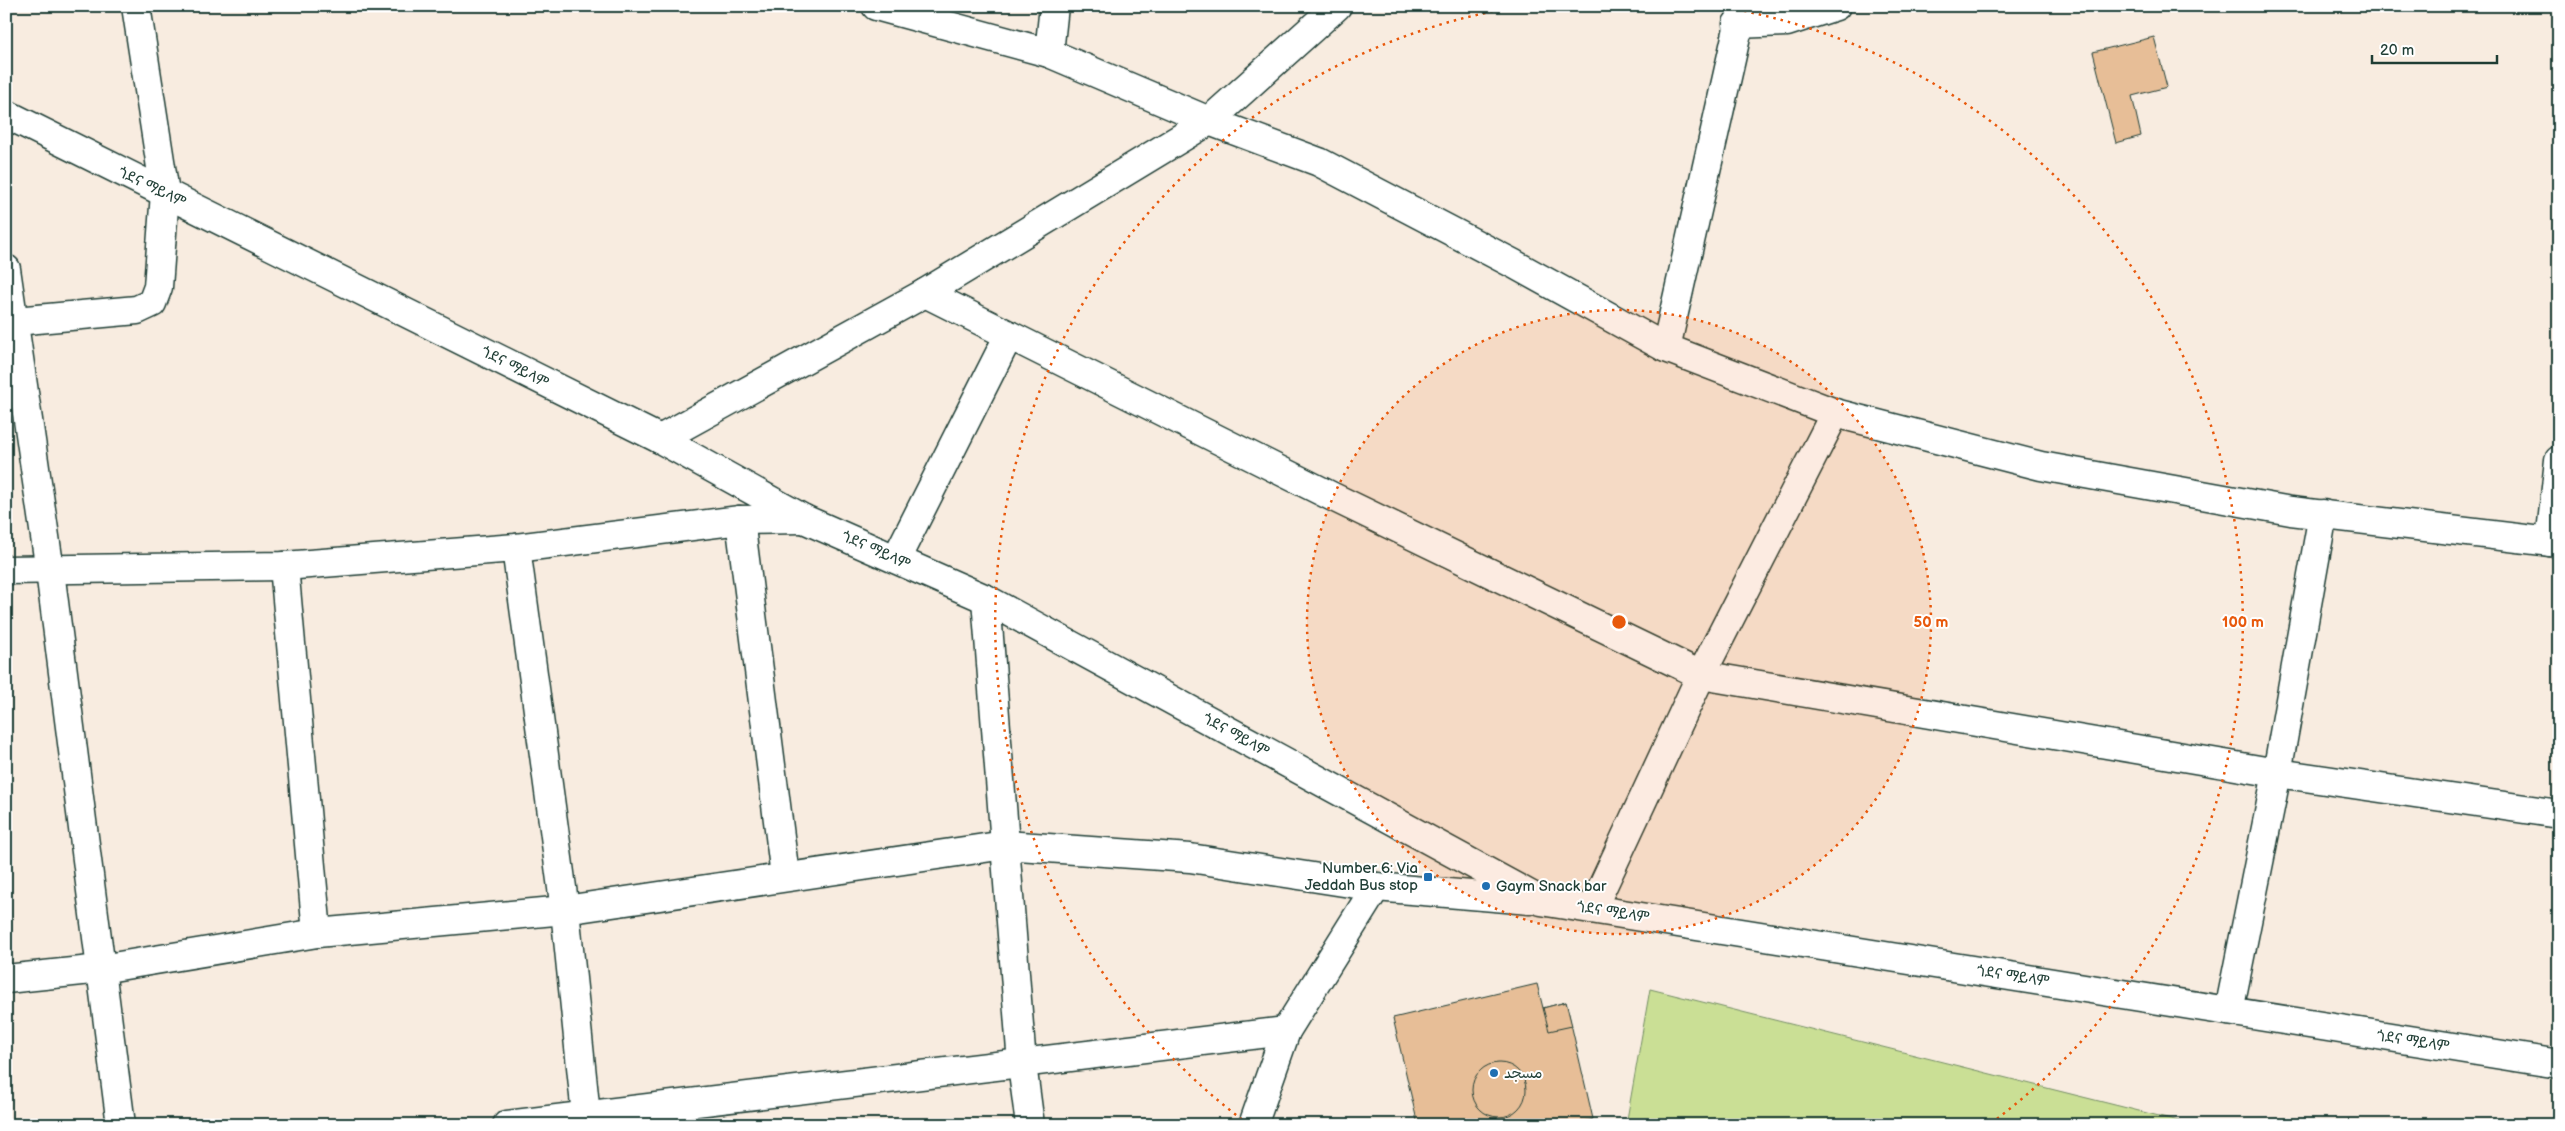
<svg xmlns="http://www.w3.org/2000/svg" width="2565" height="1131" viewBox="0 0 2565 1131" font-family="'Balsamiq Sans','Playpen Sans Arabic','Noto Sans Ethiopic',sans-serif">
<rect width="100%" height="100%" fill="#f8ece0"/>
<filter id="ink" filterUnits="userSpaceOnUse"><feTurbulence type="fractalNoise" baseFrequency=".02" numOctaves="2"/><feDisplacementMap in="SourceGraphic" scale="10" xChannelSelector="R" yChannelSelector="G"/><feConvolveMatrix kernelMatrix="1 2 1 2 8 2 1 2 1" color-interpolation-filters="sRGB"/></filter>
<g filter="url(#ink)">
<!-- green -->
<polygon fill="#cadf95" stroke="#748e64" points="1650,989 2195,1125 1626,1125"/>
<!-- building -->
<g fill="#e7be97" stroke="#1f3d34">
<polygon points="2154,37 2167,87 2132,96 2141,136 2116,143 2093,52"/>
<polygon points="1537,984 1543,1008 1566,1002 1593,1119 1574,1125 1418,1125 1393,1018"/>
<polygon points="1566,1002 1572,1026 1549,1031 1543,1008"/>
<circle cx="1499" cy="1090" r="27"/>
</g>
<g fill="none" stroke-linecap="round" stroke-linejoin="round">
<defs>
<g id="street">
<polyline points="876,6 1049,53 1209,121 1319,162 1514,264 1666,348 1835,413 2041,466 2291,511 2559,543"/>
<polyline points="1737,24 1787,22 1836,6"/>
<polyline points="1049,53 1054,6"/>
<polyline points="6,269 50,571 121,1125"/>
<polyline points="925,293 1331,496 1701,675 2277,773 2559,814"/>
<polyline points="15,321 137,310 152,303 158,287 165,193 136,6"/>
<polyline points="1666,348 1743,6"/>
<polyline points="660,439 925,293 1209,121 1337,6"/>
<polyline points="740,520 785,876"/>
<polyline points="2550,542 2559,460"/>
<polyline points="516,548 565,910 587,1125"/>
<polyline points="896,559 1009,335"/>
<polyline points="284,566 317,933"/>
<polyline points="6,570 284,566 516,548 740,520 804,519"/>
<polyline points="986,599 1022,1064 1030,1125"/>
<polyline points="1592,909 1701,675 1835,413"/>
<polyline points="2229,1011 2277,773 2323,514"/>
<polyline points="507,1125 1286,1031"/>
<polyline points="1253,1125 1286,1031 1376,887"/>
</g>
<g id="secondary">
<polyline points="6,114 660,439 804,519 986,599 1541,901 2559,1064"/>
<polyline points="6,979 101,969 317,933 565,910 1005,845 1190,858 1376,887 1530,900"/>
</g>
</defs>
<!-- street casing -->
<use href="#street" stroke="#1f3d34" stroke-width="31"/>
<!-- secondary casing -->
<use href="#secondary" stroke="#1f3d34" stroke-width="31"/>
<!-- street -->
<use href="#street" stroke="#fff" stroke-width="28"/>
<!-- secondary -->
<use href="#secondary" stroke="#fff" stroke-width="28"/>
</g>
</g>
<!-- distance rings -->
<circle cx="1619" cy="622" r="312" fill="#e8590c" fill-opacity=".12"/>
<g fill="none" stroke="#e8590c" stroke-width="2.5" stroke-dasharray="2.5 5">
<circle cx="1619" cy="622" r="312"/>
<path d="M1248 1124A624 624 0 0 1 1516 7M1722 7A624 624 0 0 1 1990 1124"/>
</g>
<!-- markers -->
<g fill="#1f6fb2" stroke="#fff" stroke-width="2">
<rect x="1423" y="872" width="10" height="10" rx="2.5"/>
<circle cx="1486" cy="886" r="5"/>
<circle cx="1494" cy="1073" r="5"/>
</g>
<g text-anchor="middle" stroke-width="4" stroke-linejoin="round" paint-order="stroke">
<!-- street labels -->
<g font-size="15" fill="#1f3d34" stroke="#fff">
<text transform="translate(152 187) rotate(26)" y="5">ጎደና ማይላም</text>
<text transform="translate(515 367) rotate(27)" y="5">ጎደና ማይላም</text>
<text transform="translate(876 550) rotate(24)" y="5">ጎደና ማይላም</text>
<text transform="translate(1236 735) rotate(29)" y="5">ጎደና ማይላም</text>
<text transform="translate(1613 912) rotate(9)" y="5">ጎደና ማይላም</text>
<text transform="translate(2013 976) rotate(9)" y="5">ጎደና ማይላም</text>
<text transform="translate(2413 1041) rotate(9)" y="5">ጎደና ማይላም</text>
</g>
<!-- poi labels -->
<g font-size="15" fill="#1f3d34" stroke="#fff" text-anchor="start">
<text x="1418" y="873" text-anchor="end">Number 6: Via<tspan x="1418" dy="17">Jeddah Bus stop</tspan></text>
<text x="1496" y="891">Gaym Snack bar</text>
<text x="1504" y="1078">مسجد</text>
</g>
</g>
<circle cx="1619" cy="622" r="8" fill="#e8590c" stroke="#fff" stroke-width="2.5"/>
<g font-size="15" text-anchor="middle" font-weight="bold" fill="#e8590c" stroke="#fff" stroke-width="4" stroke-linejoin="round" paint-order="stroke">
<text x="1931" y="627">50 m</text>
<text x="2243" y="627">100 m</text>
</g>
<!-- margin -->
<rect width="2565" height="1131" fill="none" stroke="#fff" stroke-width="25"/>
<rect x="12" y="12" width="2540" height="1106" fill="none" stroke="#1f3d34" stroke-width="2" filter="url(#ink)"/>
<!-- scale -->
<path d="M2372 55v8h125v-8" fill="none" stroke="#1f3d34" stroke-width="2.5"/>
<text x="2380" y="55" font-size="15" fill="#1f3d34" stroke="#ffffff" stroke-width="4" paint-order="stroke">20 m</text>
</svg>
